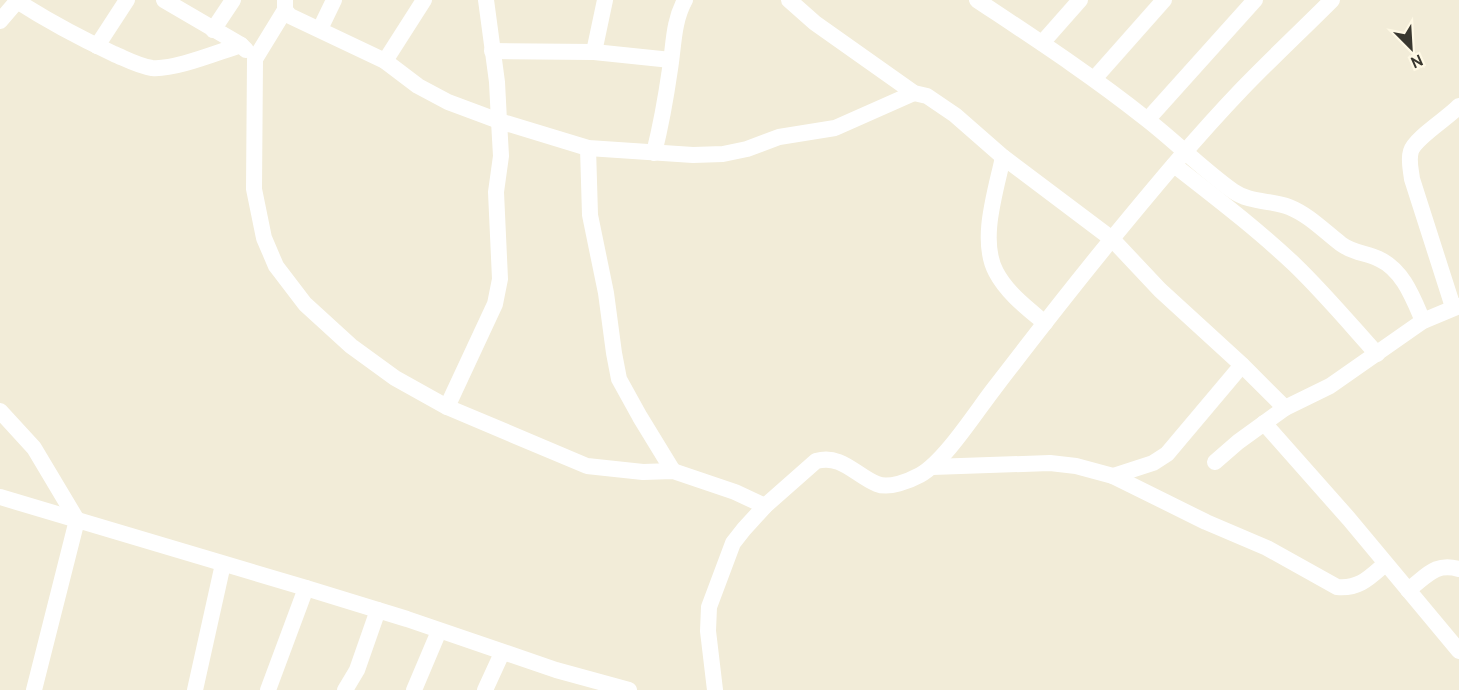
<svg xmlns="http://www.w3.org/2000/svg" width="1459" height="690" viewBox="0 0 1459 690" font-family="Cabin,sans-serif">
<rect width="100%" height="100%" fill="#f2ecd8"/>
<g fill="none" stroke-linecap="round" stroke-linejoin="round">
<!-- minor -->
<g stroke="#fff" stroke-width="16">
<polyline points="164,0 241,45 246,50"/>
<polyline points="285,0 285,10 290,16 385,61 418,86 448,102 499,121 588,148 693,155 723,154 747,149 779,137 835,128 914,93"/>
<polyline points="789,0 815,23 914,93 927,96 955,115 1003,157 1112,239 1160,290 1242,365 1285,408"/>
<path d="M977,0C1034,38 1091,75 1145,118C1175,141 1202,169 1233,191C1250,203 1271,200 1289,207C1309,215 1324,231 1341,244C1353,253 1367,253 1379,259C1403,270 1413,298 1423,321"/>
<path d="M17,1C48,21 80,38 114,54C126,59 138,66 152,68C175,70 218,52 241,45"/>
<polyline points="285,10 255,59 254,189 264,238 276,266 305,304 351,346 395,378 447,407 587,466 643,472 673,471 735,492 765,506"/>
<polyline points="0,21 18,0"/>
<polyline points="320,29 334,0"/>
<polyline points="213,30 233,0"/>
<polyline points="1042,43 1080,0"/>
<polyline points="97,46 127,0"/>
<polyline points="492,51 594,52 671,60"/>
<polyline points="594,52 605,0"/>
<polyline points="385,61 424,0"/>
<polyline points="1094,79 1164,0"/>
<polyline points="1148,119 1255,0"/>
<polyline points="588,148 590,215 606,293 614,353 619,379 640,417 673,471"/>
<path d="M654,153C661,125 666,97 670,69C674,44 673,22 685,0"/>
<path d="M1003,157C996,191 979,240 996,272C1007,293 1027,308 1045,323"/>
<path d="M1174,165C1215,197 1257,229 1295,265C1324,293 1350,324 1377,354"/>
<path d="M1453,307L1412,179C1411,170 1408,160 1411,151C1415,138 1448,118 1459,106"/>
<polyline points="447,407 495,304 500,279 496,192 501,156 499,121 497,82 486,0"/>
<polyline points="0,411 34,448 77,520 34,690"/>
<polyline points="1264,423 1349,519 1459,651"/>
<polyline points="1215,462 1238,442 1285,408 1330,386 1423,321 1459,306"/>
<path d="M932,467L1050,463L1076,466L1113,476L1206,522L1267,548L1337,587C1359,589 1369,578 1385,564"/>
<polyline points="1113,476 1153,463 1167,454 1242,365"/>
<polyline points="0,497 306,588 407,619 556,670 629,690"/>
<path d="M1408,590C1427,576 1435,562 1459,569"/>
<polyline points="195,690 223,564"/>
<polyline points="268,690 306,588"/>
<polyline points="345,690 357,670 378,610"/>
<polyline points="414,690 439,631"/>
<polyline points="485,690 502,653"/>
<path d="M715,690L708,631L709,607L733,543L744,529L765,506L816,461C842,454 855,475 877,484C889,489 909,481 920,475C944,462 976,412 993,390C1032,339 1071,289 1111,240C1153,189 1196,137 1242,89C1271,59 1302,30 1332,0"/>
</g>
</g>
<!-- north arrow -->
<g transform="translate(1411 48) rotate(156)" stroke="#fff9e5" stroke-width="4.5" paint-order="stroke">
<path d="M0-4.5L10 22L0 15L-10 22Z" fill="#39372f"/>
<text y="-9" font-size="16" font-weight="bold" text-anchor="middle" fill="#39372f">N</text>
</g>
</svg>
